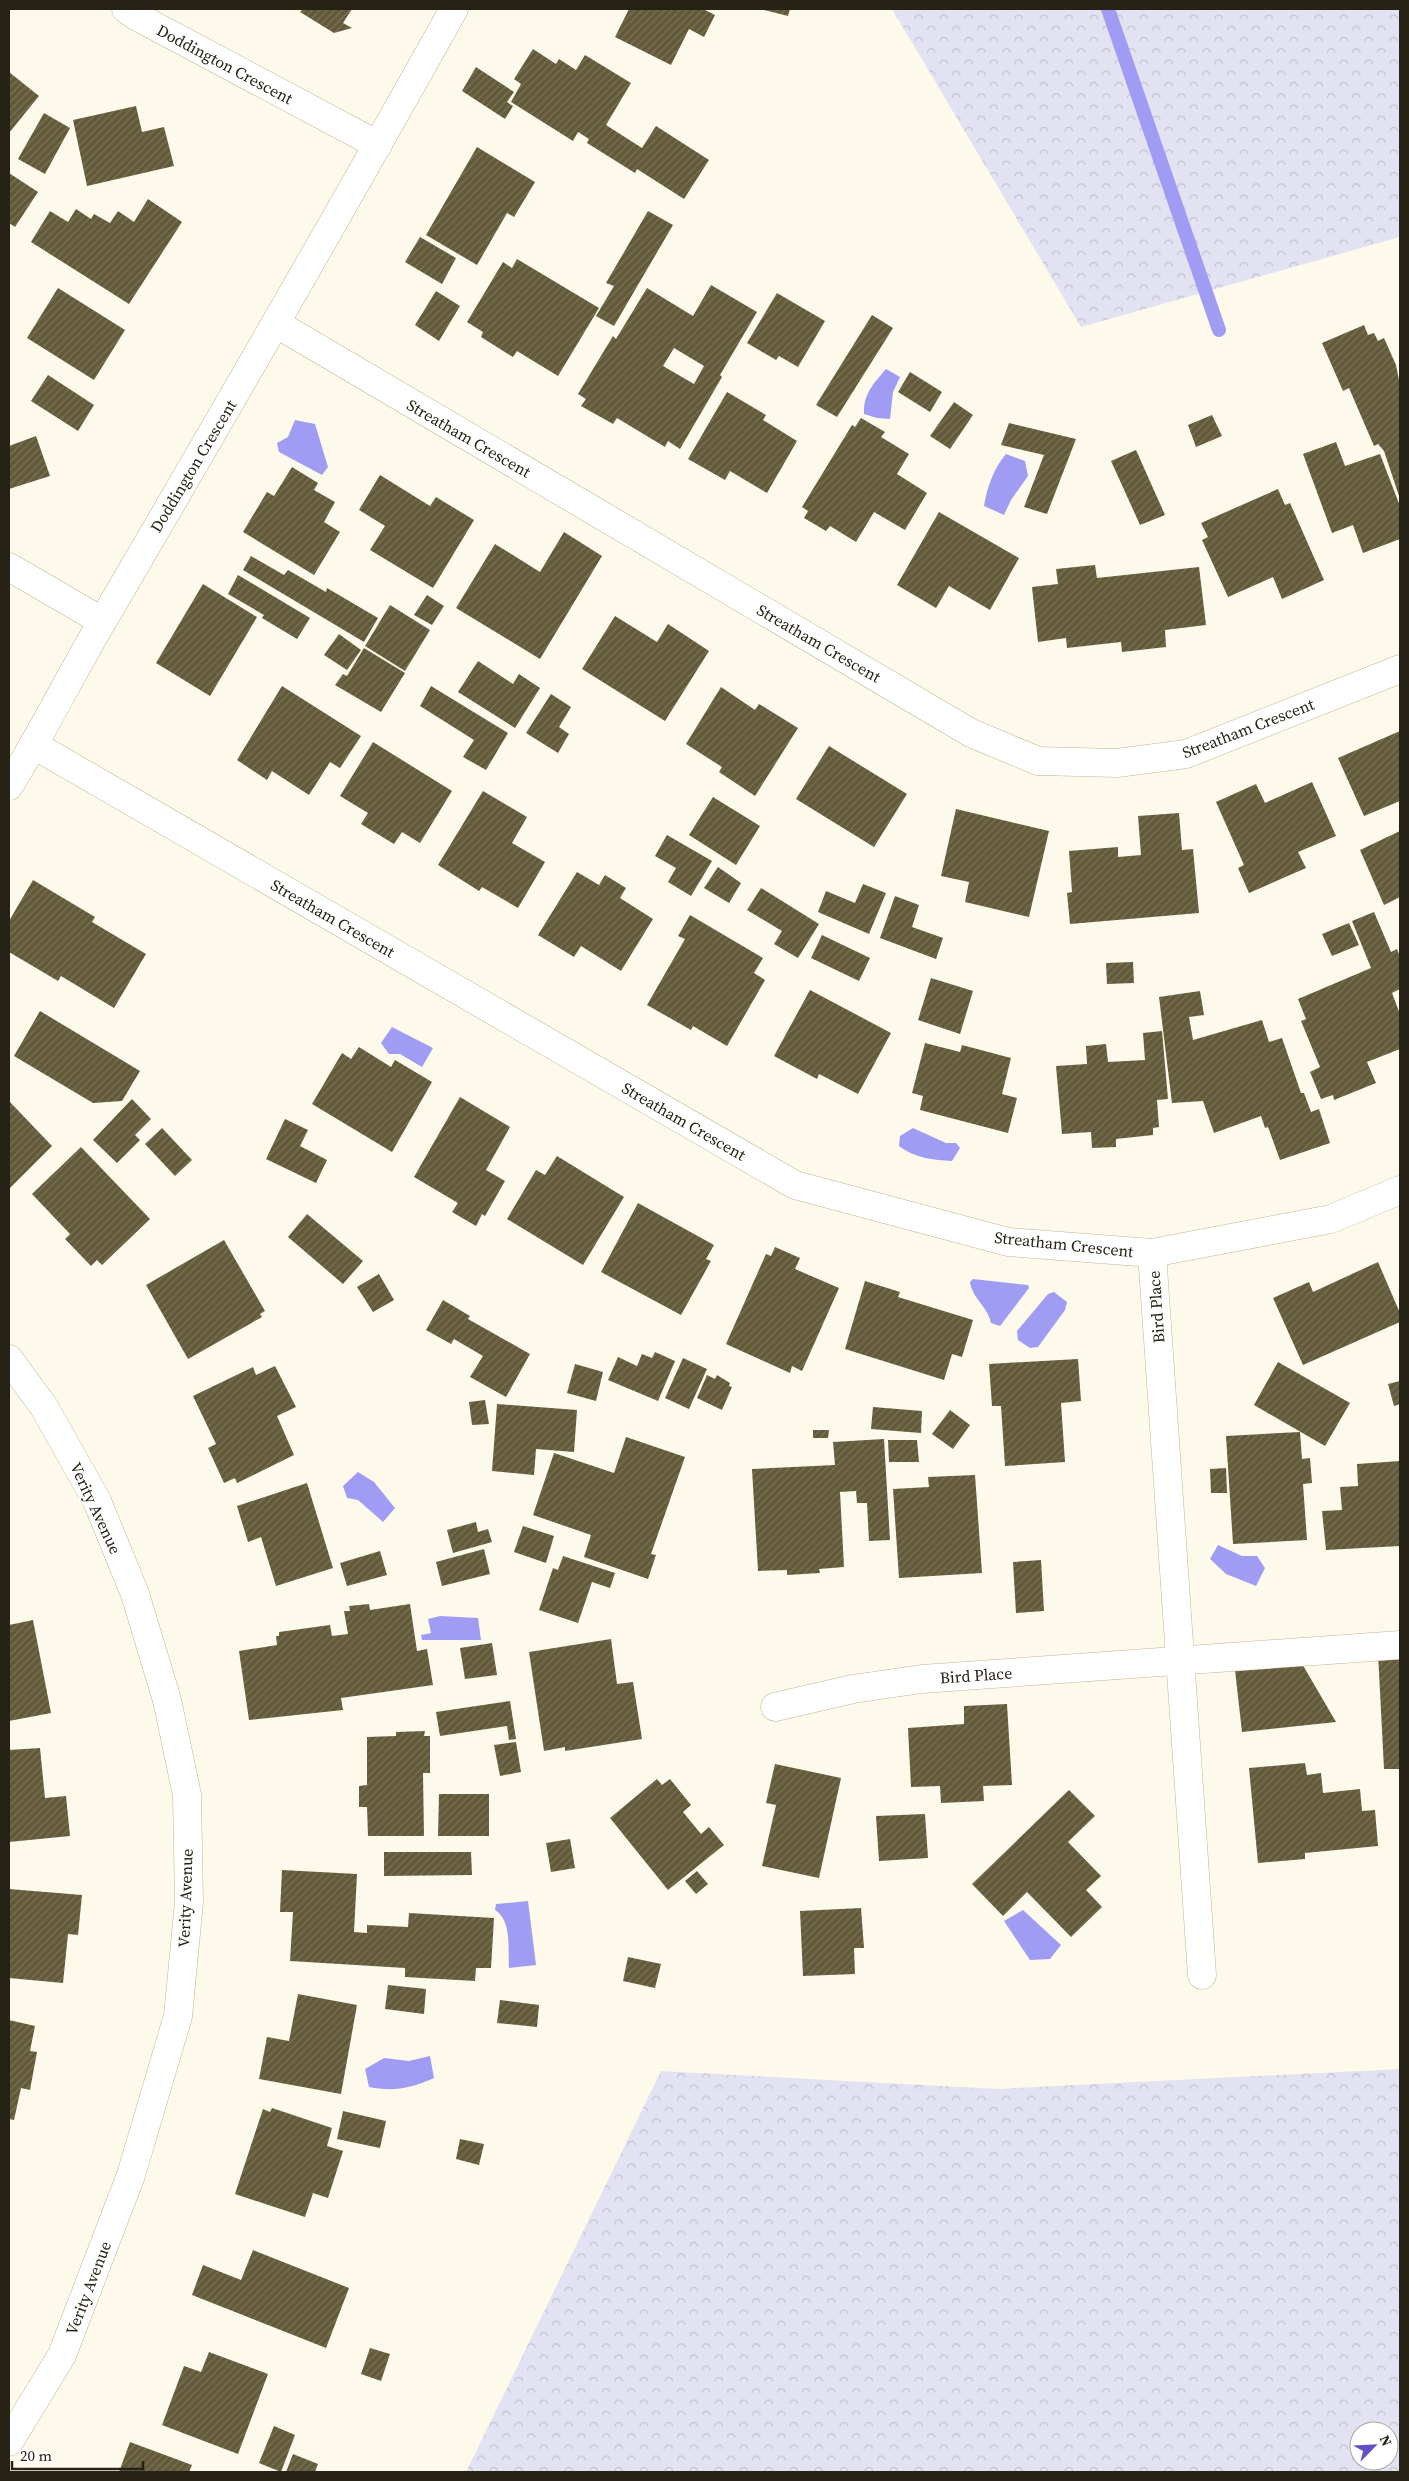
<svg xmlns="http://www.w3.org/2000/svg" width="1409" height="2481" viewBox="0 0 1409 2481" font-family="'Source Serif 4',serif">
<defs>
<pattern id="forest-crowns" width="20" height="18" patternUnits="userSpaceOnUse" patternTransform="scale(1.25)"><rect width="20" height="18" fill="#e2e2f2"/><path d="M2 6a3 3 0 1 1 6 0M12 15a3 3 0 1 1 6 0" fill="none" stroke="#c2c2cf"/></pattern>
<pattern id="building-hatch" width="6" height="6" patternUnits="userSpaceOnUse" patternTransform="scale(1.25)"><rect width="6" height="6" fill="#635a3a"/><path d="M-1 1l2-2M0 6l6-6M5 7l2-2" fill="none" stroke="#7a735a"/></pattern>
</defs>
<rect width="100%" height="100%" fill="#fefaeb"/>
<!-- forest -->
<g fill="url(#forest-crowns)" fill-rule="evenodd">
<polygon points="892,9 1400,9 1400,237 1081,327"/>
<path d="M1400,2069V2472H466L661,2071L998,2089ZM1359,2431H1389V2461H1359Z"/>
</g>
<!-- water -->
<g fill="#a09cf4">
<path d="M886,369L900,377L893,392L890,419L877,418L864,414C863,394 874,383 886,369Z"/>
<polygon points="295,420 315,424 328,467 322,475 279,452 277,443 288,437"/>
<path d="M1006,454L1025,461L1028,476L1011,500L1004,515L984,506C987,487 994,468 1006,454Z"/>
<polygon points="392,1027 433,1048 422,1067 400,1054 389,1054 381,1043"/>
<path d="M913,1128L946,1143H956L960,1148L952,1161C934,1160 914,1158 899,1146L900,1136Z"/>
<path d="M973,1279L1028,1285L1029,1288L1000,1326L991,1323C988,1307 972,1298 970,1282Z"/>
<polygon points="1054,1292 1067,1302 1065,1310 1038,1347 1030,1348 1018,1340 1017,1331 1048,1294"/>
<polygon points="358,1472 374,1482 395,1508 383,1522 358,1500 347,1498 343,1486"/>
<polygon points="1218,1545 1242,1556 1257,1556 1265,1568 1256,1586 1226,1574 1210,1559"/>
<polygon points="440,1616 478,1618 481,1640 422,1640 421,1635 431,1633 428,1619"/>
<path d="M528,1901L536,1965L509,1968C508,1950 512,1920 495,1910L496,1904Z"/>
<polygon points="1023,1910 1061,1945 1050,1959 1030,1960 1004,1921"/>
<path d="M430,2056L434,2078C412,2088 393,2092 369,2087L365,2069L384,2058L409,2061Z"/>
</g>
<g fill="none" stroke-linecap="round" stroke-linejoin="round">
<!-- stream -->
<polyline stroke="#a09cf4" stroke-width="14" points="1108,9 1219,330"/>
</g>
<!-- building -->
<g fill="url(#building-hatch)" fill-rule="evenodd">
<polygon points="303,9 352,9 343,23 352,28 334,33 300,12"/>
<polygon points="629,9 703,9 715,15 704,37 689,29 671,65 615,37"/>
<polygon points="760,9 790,9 788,16"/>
<polygon points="533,49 556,64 559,59 576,70 585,55 631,83 606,125 642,148 656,126 709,160 684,199 637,169 635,173 587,143 589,139 578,132 573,141 511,102 521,84 514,79"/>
<polygon points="476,67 514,92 507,102 513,106 505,119 462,91"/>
<polygon points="9,72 39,96 9,133"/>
<polygon points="136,106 142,132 164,127 174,166 87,186 73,120"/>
<polygon points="44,113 70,128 45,174 18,159"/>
<polygon points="477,147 535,182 514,217 507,213 477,265 426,235"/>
<polygon points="9,173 38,192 15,227 9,223"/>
<polygon points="148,199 182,222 129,304 31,242 50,211 68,222 76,209 91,219 94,214 110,223 118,211 134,222"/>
<polygon points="648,211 673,225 614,326 596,316 614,286 606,283"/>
<polygon points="420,237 456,258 442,284 405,262"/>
<polygon points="517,259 599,308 558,376 517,351 513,357 481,337 483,332 467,322 503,262 512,268"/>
<path d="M711,285L757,312L720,375L722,377L680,449L668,441L665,447L617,418L613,424L581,406L586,399L578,394L613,336L616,339L647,288L693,316ZM674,348L704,366L694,384L663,366Z"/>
<polygon points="58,288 125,330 94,380 27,338"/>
<polygon points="436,291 460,306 439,341 415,325"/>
<polygon points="777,293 825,321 798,367 779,356 776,360 747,343"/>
<polygon points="872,315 893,328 837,417 816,405"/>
<polygon points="1364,325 1368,335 1374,333 1378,341 1384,338 1396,365 1400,385 1400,499 1384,451 1378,444 1374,446 1349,388 1343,391 1322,343"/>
<polygon points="910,372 942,392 930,412 898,392"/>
<polygon points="48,375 94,405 78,431 31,401"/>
<polygon points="727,392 766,415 763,420 797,441 767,493 730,471 725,480 688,459"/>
<polygon points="954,402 973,415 950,449 930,436"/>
<polygon points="1212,415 1222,436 1196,447 1188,425"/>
<polygon points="861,418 885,432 881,437 909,454 897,474 927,493 905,530 874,512 856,542 830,526 826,531 804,518 808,511 802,507 852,425 855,427"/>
<polygon points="1009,423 1076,439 1047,514 1024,507 1044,455 1001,445"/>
<polygon points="36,436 50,476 9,489 9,446"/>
<polygon points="1336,442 1345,466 1380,454 1400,506 1400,539 1363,553 1353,525 1332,533 1303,454"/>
<polygon points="1136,450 1165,515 1140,525 1111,461"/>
<polygon points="292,467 318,483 314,490 335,502 324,522 340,532 314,575 243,532 267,492 274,496"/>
<polygon points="380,475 430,506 436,497 474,520 433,588 370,550 385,526 359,510"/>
<polygon points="1278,489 1285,505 1290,503 1324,580 1282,599 1273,577 1228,597 1202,540 1208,537 1201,523"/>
<polygon points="939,512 1019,558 990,610 949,586 936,608 897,585"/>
<polygon points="564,532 602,556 540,659 456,608 495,544 540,572"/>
<polygon points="251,556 284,575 288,570 326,592 327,588 378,618 364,642 243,570"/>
<polygon points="1095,565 1097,578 1199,567 1206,625 1165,630 1166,647 1122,652 1121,642 1067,648 1066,638 1038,642 1032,587 1058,584 1056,569"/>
<polygon points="238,575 310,618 297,639 262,618 264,615 228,594"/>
<polygon points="203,584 257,617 210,696 156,663"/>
<polygon points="427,595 444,606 432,625 414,615"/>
<polygon points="390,605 430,630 405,671 365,646"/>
<polygon points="615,616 657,642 668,624 709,651 665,721 582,669"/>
<polygon points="339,634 361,650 347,670 324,655"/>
<polygon points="364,648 405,673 381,712 335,685 343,674 347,676"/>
<polygon points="478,661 513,684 519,674 540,688 515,728 458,692"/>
<polygon points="282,686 361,736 340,768 330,762 309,795 272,771 267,780 237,760"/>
<polygon points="431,686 508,733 486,770 463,757 474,740 420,706"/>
<polygon points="721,687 755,710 759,704 798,728 755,796 719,772 722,767 686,744"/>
<polygon points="551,694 571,707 559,727 569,734 558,753 526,733"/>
<polygon points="1400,731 1400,801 1364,816 1338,758"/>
<polygon points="373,742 452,791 420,843 402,832 394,844 361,824 368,813 340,796"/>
<polygon points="829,746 907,794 874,847 796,799"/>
<polygon points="1312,782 1336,836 1298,852 1306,868 1249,893 1238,868 1244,865 1216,802 1256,784 1265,803"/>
<polygon points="483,791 527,817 512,843 545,862 518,908 482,887 479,891 438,865"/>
<polygon points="713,797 760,826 736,865 689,835"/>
<polygon points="956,809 1049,831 1029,917 965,902 969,882 941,876"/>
<polygon points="1179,813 1182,850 1193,849 1199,913 1070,924 1067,893 1072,892 1069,851 1118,847 1118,857 1141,855 1138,816"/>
<polygon points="1400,831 1400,897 1384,905 1360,850"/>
<polygon points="667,835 712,861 691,896 668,882 676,868 655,856"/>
<polygon points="718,867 741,883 729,903 704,888"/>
<polygon points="577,872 599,885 605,875 626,888 620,898 653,919 621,971 581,946 574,957 538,935"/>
<polygon points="33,880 95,917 92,922 146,954 114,1008 61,976 58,981 9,952 9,921"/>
<polygon points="863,884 886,893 869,934 818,912 826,891 855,903"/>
<polygon points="761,888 819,924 798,958 774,944 782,931 747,910"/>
<polygon points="895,896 919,905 912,927 943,938 936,959 880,938"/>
<polygon points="1374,912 1391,952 1397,949 1400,957 1400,989 1392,993 1400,1014 1400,1049 1367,1062 1376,1083 1334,1100 1333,1095 1321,1099 1310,1072 1320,1067 1301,1021 1306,1019 1298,999 1371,968 1352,921"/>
<polygon points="690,915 763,958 754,973 765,980 727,1046 693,1026 691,1030 647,1005 685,939 678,936"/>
<polygon points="1349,923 1359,945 1332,956 1322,934"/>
<polygon points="822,935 870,958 859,981 811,958"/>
<polygon points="1133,962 1134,983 1107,984 1106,963"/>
<polygon points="931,978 973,991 960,1034 918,1020"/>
<polygon points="810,990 891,1033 858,1094 819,1074 817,1079 774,1056"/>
<polygon points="1200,991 1204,1015 1189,1017 1193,1040 1262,1020 1269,1042 1282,1038 1301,1093 1304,1093 1311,1112 1319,1109 1330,1143 1280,1160 1268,1127 1265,1128 1261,1116 1214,1133 1203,1101 1172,1103 1159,997"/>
<polygon points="40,1011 140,1071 122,1101 93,1103 14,1056"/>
<polygon points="1162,1031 1168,1099 1157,1100 1159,1127 1153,1128 1153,1135 1116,1139 1116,1147 1092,1148 1091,1132 1062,1134 1056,1066 1087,1064 1086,1046 1106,1044 1108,1062 1145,1060 1143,1033"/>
<polygon points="925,1043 960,1052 962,1045 1011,1058 1002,1094 1017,1098 1008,1133 920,1110 923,1096 912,1093"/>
<polygon points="359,1047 391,1067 395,1060 432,1082 392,1152 312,1104 342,1053 351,1059"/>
<polygon points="460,1097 510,1127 486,1170 505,1181 485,1216 482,1214 476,1226 452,1212 458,1203 414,1177"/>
<polygon points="132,1099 151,1119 135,1135 140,1140 117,1163 93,1140"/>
<polygon points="9,1101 52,1146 9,1189"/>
<polygon points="285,1119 308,1130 300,1146 327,1160 316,1183 266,1159"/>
<polygon points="162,1128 192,1160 175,1176 145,1144"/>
<polygon points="81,1147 150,1219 102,1265 97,1260 91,1266 65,1239 70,1234 32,1194"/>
<polygon points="557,1156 624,1197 583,1265 507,1219 536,1170 545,1175"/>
<polygon points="638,1203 714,1245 706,1259 711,1261 681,1315 601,1272"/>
<polygon points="307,1214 363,1261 343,1284 288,1237"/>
<polygon points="224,1240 265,1311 260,1314 262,1317 188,1359 146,1285"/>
<polygon points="775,1247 800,1258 795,1269 839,1288 802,1371 792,1366 790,1373 726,1344 766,1254 771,1256"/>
<polygon points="1378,1262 1400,1313 1400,1322 1303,1365 1273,1298 1309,1282 1313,1292"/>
<polygon points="379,1274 394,1300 373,1312 357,1287"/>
<polygon points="865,1281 900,1292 898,1297 973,1320 962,1357 952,1354 944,1380 845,1349"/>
<polygon points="443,1300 470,1316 468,1319 530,1354 506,1397 470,1377 483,1356 454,1339 451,1344 426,1330"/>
<polygon points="655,1352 675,1361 658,1401 608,1380 618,1357 637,1366 642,1354 652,1358"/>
<polygon points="683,1358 707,1369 689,1409 665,1398"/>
<polygon points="1078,1359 1081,1401 1061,1403 1065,1462 1005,1466 1001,1406 992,1406 989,1364"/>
<polygon points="1278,1362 1350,1403 1325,1446 1254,1405"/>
<polygon points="575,1364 603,1372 596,1401 567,1393"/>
<polygon points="275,1366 296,1407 277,1416 294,1455 237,1483 235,1478 224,1483 208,1448 216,1444 193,1396 253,1367 256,1375"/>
<polygon points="707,1375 715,1379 717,1375 730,1383 729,1386 732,1387 722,1410 697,1398"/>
<polygon points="1400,1381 1400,1404 1394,1406 1388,1384"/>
<polygon points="485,1400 489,1424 472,1425 469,1402"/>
<polygon points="497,1404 577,1410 574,1452 536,1449 534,1475 492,1471"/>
<polygon points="873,1407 922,1411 921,1433 871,1429"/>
<polygon points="950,1410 970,1425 953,1449 932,1434"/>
<polygon points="813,1430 829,1430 828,1438 813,1438"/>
<polygon points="1300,1432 1302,1459 1310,1458 1312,1483 1303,1484 1307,1540 1233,1544 1226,1436"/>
<polygon points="626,1437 685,1457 651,1554 656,1555 648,1579 584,1557 591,1535 533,1515 554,1453 614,1473"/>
<polygon points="884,1439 890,1540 869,1541 867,1503 857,1503 856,1491 840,1492 844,1567 819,1569 820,1573 787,1575 787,1570 758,1571 752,1469 835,1465 833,1442"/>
<polygon points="888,1440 917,1440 919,1462 889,1462"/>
<polygon points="1400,1461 1400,1546 1326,1550 1322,1511 1342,1510 1340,1487 1358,1486 1357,1464"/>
<polygon points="1226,1468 1227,1493 1211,1493 1210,1469"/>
<polygon points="975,1475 982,1573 899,1578 893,1489 929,1487 928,1477"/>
<polygon points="307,1483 333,1568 276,1586 261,1537 248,1542 237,1506"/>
<polygon points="476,1522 478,1532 488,1529 492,1542 453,1553 447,1530"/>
<polygon points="523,1526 554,1536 546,1563 514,1552"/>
<polygon points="484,1549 490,1574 442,1586 436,1562"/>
<polygon points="380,1551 387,1575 347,1586 340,1563"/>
<polygon points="563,1556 615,1573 610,1588 592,1582 578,1623 539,1610 553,1568 558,1570"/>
<polygon points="1041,1560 1044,1611 1016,1613 1013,1562"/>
<polygon points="369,1604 370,1610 410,1604 417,1651 427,1649 433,1685 341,1698 343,1710 249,1720 239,1651 277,1645 276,1636 279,1636 279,1632 330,1625 332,1636 348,1634 344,1611 350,1611 349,1606"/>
<polygon points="33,1620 51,1713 9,1721 9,1625"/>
<polygon points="611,1639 617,1684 633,1682 642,1739 565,1751 565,1747 544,1751 529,1652"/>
<polygon points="492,1643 497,1675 465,1679 460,1648"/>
<polygon points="1400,1652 1400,1769 1384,1769 1378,1653"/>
<polygon points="1301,1662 1336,1722 1242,1732 1235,1670"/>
<polygon points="510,1701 516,1739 509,1740 507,1726 440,1736 436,1712"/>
<polygon points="1007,1704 1012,1785 983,1786 984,1801 941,1803 940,1786 911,1787 908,1728 964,1724 964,1706"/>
<polygon points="425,1731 424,1736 430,1736 430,1773 423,1773 424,1836 368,1836 367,1807 359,1807 359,1786 367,1785 367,1737 396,1736 396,1732"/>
<polygon points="516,1742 521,1772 500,1776 494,1745"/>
<polygon points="40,1748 45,1798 66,1796 70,1836 9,1842 9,1750"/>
<polygon points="1305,1763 1307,1775 1321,1773 1323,1793 1360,1789 1362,1811 1375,1810 1378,1846 1305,1853 1305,1859 1258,1863 1249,1768"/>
<polygon points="775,1764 841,1778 819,1878 762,1866 776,1805 766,1803"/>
<polygon points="657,1779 662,1785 670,1779 691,1805 683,1812 701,1834 709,1827 724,1845 668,1890 610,1818"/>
<polygon points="1069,1790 1095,1816 1068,1842 1101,1876 1086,1890 1102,1907 1071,1937 1027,1892 1003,1916 972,1884"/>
<polygon points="439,1794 489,1794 489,1836 438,1836"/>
<polygon points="925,1814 928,1858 879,1861 876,1816"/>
<polygon points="570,1839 575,1868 551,1872 546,1843"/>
<polygon points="384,1852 471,1852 472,1875 384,1876"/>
<polygon points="282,1870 357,1874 354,1932 367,1933 367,1925 408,1927 409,1913 494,1918 491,1968 476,1968 475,1981 405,1977 405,1968 290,1961 293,1912 280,1912"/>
<polygon points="697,1871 708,1884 696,1894 685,1881"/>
<polygon points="9,1889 82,1895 78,1935 68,1934 63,1983 9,1978"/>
<polygon points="861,1908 864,1948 854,1948 855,1974 803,1976 800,1911"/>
<polygon points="628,1957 661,1964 655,1988 623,1981"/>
<polygon points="388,1985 426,1989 424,2014 385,2009"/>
<polygon points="298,1994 357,2005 341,2094 259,2079 267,2037 289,2041"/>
<polygon points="500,2000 539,2005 537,2027 497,2023"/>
<polygon points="9,2020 35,2026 30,2051 37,2052 30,2090 21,2088 14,2120 9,2119"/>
<polygon points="272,2108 332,2128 327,2146 343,2151 328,2198 313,2193 305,2217 235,2194 263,2109 270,2112"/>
<polygon points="343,2111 386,2121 380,2148 337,2139"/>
<polygon points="460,2139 484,2144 479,2165 456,2159"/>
<polygon points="253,2250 349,2288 326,2348 192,2295 203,2265 241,2280"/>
<polygon points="370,2348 390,2354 381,2381 361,2374"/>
<polygon points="209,2352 268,2374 238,2454 162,2425 184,2366 201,2372"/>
<polygon points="274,2426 295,2435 281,2472 259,2463"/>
<polygon points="130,2442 192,2465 189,2472 119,2472"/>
<polygon points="293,2454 318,2464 315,2472 286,2472"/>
</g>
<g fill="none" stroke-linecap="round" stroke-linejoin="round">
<defs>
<g id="minor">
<polyline points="126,9 136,16 378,145"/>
<polyline points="277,324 971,733 1038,761 1117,763 1186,754 1400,669"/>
<polyline points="9,567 102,621"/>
<polyline points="34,745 795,1185 1008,1242 1152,1253 1331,1219 1400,1190"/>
<path d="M9,786C45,728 74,668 109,610C226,410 341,211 454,9"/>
<polyline points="1152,1253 1202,1975"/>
<polyline points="9,1359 44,1407 97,1501 135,1594 167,1700 187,1795 189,1902 178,2016 131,2175 62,2355 9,2442"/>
<polyline points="775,1707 853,1689 922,1679 1400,1645"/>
</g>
</defs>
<!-- minor casing -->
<use href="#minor" stroke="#c0b693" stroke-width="29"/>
<!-- minor -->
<use href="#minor" stroke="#fff" stroke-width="28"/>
</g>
<g text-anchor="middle" stroke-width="5" stroke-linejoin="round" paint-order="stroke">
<!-- street labels -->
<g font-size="16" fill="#262215" stroke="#fff">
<text transform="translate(225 64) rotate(28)" y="6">Doddington Crescent</text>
<text transform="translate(469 438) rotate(30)" y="6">Streatham Crescent</text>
<text transform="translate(193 466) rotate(-59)" y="6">Doddington Crescent</text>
<text transform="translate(819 643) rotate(30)" y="6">Streatham Crescent</text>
<text transform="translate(1248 728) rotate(-21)" y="6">Streatham Crescent</text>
<text transform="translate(333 918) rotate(30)" y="6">Streatham Crescent</text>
<text transform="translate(684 1121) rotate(30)" y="6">Streatham Crescent</text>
<text transform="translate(1064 1244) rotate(6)" y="6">Streatham Crescent</text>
<text transform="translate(1156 1307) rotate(-94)" y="6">Bird Place</text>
<text transform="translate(96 1508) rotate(65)" y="6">Verity Avenue</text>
<text transform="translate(976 1675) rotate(-4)" y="6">Bird Place</text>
<text transform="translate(185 1898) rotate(-88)" y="6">Verity Avenue</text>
<text transform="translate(88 2288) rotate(-69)" y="6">Verity Avenue</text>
</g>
</g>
<!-- border -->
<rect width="1409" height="2481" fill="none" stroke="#262215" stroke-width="20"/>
<!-- north arrow -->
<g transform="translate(1374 2446) rotate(66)"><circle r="24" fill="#ffffff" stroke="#a8a7a1"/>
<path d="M0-4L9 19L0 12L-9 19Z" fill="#614fc8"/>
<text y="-8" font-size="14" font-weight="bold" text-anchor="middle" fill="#262215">N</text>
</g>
<!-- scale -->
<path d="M12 2461v8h131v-8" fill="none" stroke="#262215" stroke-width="2.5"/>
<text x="20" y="2461" font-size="15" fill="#262215" stroke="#ffffff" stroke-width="4" paint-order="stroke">20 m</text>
</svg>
